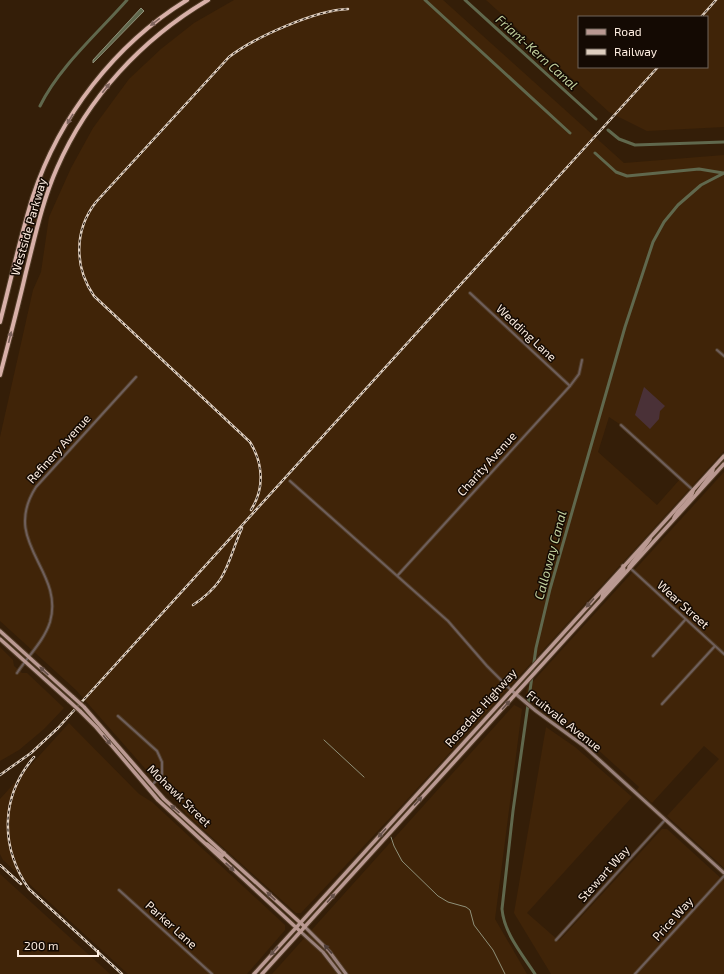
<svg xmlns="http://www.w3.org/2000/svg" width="724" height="974" viewBox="0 0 724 974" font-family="'Exo 2',sans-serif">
<rect width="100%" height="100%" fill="#341e08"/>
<!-- built -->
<g fill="#402408" fill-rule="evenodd">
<path d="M234,0H443L624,163L724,155V451L404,803L301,913H296L187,815L178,803L164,790L76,690L0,621V437L33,290L41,272L49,217L71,168L93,128L129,79L161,49L194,23ZM609,417L621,425L681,478L657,505L598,452Z"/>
<path d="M486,0H724V127L647,131L609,112ZM579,17H707V67H579Z"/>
<polygon points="724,472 724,868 667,816 719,759 704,746 652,803 637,790 639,787 583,736 548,712 526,693 527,688"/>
<polygon points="0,647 13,660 14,666 22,673 27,673 64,708 44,729 19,750 0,761"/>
<polygon points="514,705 522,709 495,919 527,974 272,974"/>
<polygon points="69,723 139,794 152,802 285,925 285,930 247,974 128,974 3,860 0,854 0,799"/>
<polygon points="546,727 575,747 632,797 527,913 559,941 662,829 667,829 724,881 724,974 551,974 514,913"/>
<polygon points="0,874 110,974 0,974"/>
</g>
<!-- green -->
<polygon fill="#4a3137" points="644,387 665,406 660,411 659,419 650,429 635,415"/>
<!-- water -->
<polygon fill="#60684d" stroke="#8f9079" points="141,8 144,11 93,63 93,60"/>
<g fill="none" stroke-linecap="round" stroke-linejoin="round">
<!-- stream -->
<g stroke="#8f9079" stroke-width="1">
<polyline points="324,740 364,777"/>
<polyline points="391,837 394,846 402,861 438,896 448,902 466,907 470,910 474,925 493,950 505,974"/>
</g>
<!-- canal -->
<g stroke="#60684d" stroke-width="3">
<polyline points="425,0 570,133"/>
<polyline points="465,0 596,119"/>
<path d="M40,106C59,67 98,33 127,0"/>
<polyline points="608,130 619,139 635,145 724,142"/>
<polyline points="595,153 616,172 627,176 699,169 723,173"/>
<path d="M535,974C522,954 504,933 502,909L513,811L536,648L550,589L625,327L653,242L664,222L678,205L701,185L724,173"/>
</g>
<defs>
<g id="minor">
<polyline points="470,293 570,386"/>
<polyline points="717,350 724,356"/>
<polyline points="621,425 693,490"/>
<polyline points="290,481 448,621 487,666 511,690"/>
<polyline points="630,568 724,654"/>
<polyline points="398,575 570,386 579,374 582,360"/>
<polyline points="653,656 685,620"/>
<path d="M17,673C28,656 44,641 50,622C65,570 0,543 36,487L136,377"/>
<polyline points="662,704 715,646"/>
<polyline points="118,716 157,751 162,762 162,774 153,784"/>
<polyline points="119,890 212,974"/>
<polyline points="556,940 665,820"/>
<polyline points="635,974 724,876"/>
</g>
<g id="secondary">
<polyline points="511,690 536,711 584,746 724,873"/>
<polyline points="305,927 329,951 346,974"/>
<polyline points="301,932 323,952 340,974"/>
</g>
<g id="primary">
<polyline points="697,493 712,473 713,469"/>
<path d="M674,518C678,508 691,502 693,491"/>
<polyline points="629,567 650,539"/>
<polyline points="602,598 603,593 624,570 623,566"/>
<polyline points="0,631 73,697"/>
<polyline points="0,639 69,701"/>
<polyline points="84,707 164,799 305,927"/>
<polyline points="80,711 96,727 158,800 301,932"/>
<polyline points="207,844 222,856 224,853"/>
<polyline points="254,974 724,456"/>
<polyline points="262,974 724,464"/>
</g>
<g id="motorway">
<path d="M0,322C11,280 20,237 33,196C59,117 115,44 187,0"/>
<path d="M0,375C9,341 18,307 26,272C35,237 42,202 57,168C88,97 142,39 208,0"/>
</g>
</defs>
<!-- minor casing -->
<use href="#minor" stroke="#503b26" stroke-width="4"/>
<!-- secondary casing -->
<use href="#secondary" stroke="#503b26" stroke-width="5"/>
<!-- primary casing -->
<use href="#primary" stroke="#503b26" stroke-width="5.5"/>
<!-- motorway casing -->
<use href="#motorway" stroke="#503b26" stroke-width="6"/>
<!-- minor -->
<use href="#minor" stroke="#6f5f5b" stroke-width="2"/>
<!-- secondary -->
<use href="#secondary" stroke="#99807a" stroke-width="3"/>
<!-- primary -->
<use href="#primary" stroke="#ba9992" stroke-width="3.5"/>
<!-- motorway -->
<use href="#motorway" stroke="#d8b0a8" stroke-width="4"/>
<defs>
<g id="rail">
<polyline points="701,17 716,0"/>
<path d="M251,510C265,488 263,463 250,442L94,296C74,267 74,230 96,202L229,57C255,37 316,10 348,9"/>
<path d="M193,605C229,581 226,564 242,528"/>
<path d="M34,757C0,797 0,847 29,889L122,974"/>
<polyline points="0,775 31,753 58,728 658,67"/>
<polyline points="0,865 21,884"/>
</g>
</defs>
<!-- rail casing -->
<use href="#rail" stroke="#decebf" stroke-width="2.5"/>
<!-- rail -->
<use href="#rail" stroke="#140a03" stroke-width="1" stroke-dasharray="3" stroke-linecap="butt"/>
<defs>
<g id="primary-bridge">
<polyline points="73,697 84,707"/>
<polyline points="69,701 80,711"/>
</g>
</defs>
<!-- primary-bridge casing -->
<use href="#primary-bridge" stroke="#503b26" stroke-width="5.5" stroke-linecap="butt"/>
<!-- primary-bridge -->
<use href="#primary-bridge" stroke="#ba9992" stroke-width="3.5"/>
</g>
<!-- one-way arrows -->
<defs><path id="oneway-solid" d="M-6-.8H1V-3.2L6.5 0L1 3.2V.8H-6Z"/></defs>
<g fill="#80655e">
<use href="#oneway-solid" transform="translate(155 22) rotate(143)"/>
<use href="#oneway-solid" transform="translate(106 88) rotate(-52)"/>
<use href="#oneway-solid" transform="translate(70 119) rotate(121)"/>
<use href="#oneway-solid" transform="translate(10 337) rotate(-76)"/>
</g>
<g fill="#67524a">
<use href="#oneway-solid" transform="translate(590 603) rotate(132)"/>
<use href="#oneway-solid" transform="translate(44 671) rotate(-137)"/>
<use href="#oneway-solid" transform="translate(506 705) rotate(-48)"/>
<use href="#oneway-solid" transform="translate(107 740) rotate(51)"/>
<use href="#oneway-solid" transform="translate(418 801) rotate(-48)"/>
<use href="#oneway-solid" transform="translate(175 809) rotate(-138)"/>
<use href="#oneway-solid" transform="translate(382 833) rotate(132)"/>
<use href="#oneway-solid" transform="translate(230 867) rotate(43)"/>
<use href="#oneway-solid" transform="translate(271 896) rotate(-137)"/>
<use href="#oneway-solid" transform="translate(331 898) rotate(-48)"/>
<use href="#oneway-solid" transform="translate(274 951) rotate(132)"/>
</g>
<use fill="#503f39" href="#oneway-solid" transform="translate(328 949) rotate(-132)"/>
<g text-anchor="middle" stroke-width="3" stroke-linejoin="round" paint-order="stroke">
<!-- street labels -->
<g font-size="12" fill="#fdede0" stroke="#140a03">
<text transform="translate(29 227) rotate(-74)" y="4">Westside Parkway</text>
<text transform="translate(526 333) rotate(43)" y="4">Wedding Lane</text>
<text transform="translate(59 449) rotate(-48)" y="4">Refinery Avenue</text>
<text transform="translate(487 464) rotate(-48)" y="4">Charity Avenue</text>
<text transform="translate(683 605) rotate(42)" y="4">Wear Street</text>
<text transform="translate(481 708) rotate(-48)" y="4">Rosedale Highway</text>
<text transform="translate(564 721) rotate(38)" y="4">Fruitvale Avenue</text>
<text transform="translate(179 796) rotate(44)" y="4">Mohawk Street</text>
<text transform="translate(604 874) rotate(-48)" y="4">Stewart Way</text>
<text transform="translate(673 919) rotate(-48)" y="4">Price Way</text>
<text transform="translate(171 925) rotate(42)" y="4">Parker Lane</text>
</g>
<!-- water labels -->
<g font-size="13" font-style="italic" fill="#c3d19e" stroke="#140a03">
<text transform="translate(537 52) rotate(42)" y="5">Friant-Kern Canal</text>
<text transform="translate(550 555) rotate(-75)" y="5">Calloway Canal</text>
</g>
</g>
<!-- legend -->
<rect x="578" y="16" width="130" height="52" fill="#140a03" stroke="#71655b"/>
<rect x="586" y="29" width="20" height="6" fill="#ba9992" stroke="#71655b"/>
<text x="614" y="36" font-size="12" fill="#fdede0">Road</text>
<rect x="586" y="49" width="20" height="6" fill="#decebf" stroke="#71655b"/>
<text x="614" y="56" font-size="12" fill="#fdede0">Railway</text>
<!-- scale -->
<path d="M18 950v6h80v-6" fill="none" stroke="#fdede0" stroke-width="2"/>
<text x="24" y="950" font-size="12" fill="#fdede0" stroke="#140a03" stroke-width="3" paint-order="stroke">200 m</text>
</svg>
